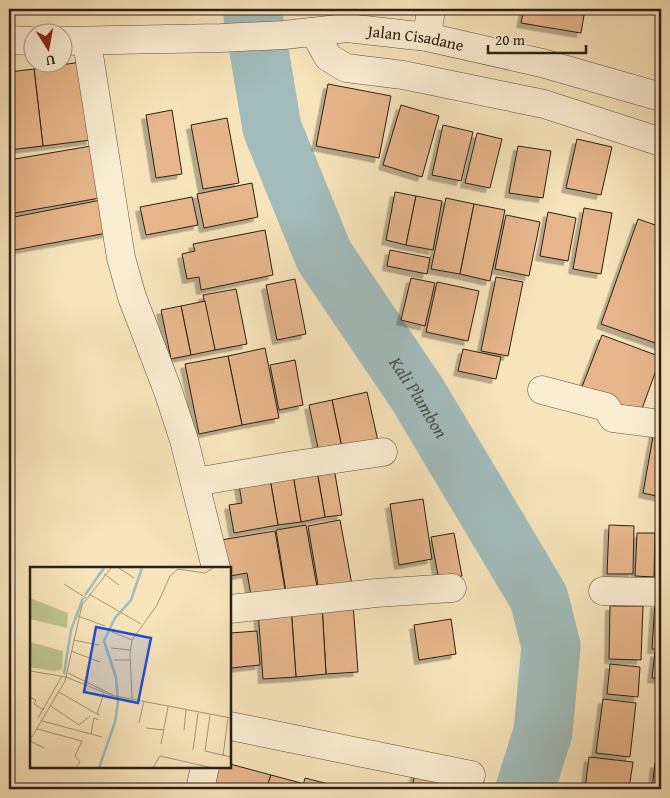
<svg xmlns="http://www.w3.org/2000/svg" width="670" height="798" viewBox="0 0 670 798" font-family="'Gentium Book Plus',serif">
<defs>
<filter id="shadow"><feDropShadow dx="-4.5" dy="4.5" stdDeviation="0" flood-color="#0004"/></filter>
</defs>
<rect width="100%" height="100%" fill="#f7e4ba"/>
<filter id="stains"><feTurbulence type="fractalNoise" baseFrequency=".004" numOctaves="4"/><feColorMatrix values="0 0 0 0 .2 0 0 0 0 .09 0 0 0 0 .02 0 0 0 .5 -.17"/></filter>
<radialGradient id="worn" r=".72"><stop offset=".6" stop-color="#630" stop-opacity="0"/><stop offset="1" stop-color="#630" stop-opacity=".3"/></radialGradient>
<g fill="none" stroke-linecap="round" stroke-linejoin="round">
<!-- river -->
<path stroke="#a2bcbb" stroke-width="59" id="s1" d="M252,9L272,128L324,256L418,395L539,598L551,646L543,732L525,789"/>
</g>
<!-- building -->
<g fill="#e6b58b" stroke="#2b2015" filter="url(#shadow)">
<polygon points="524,9 585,9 581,33 521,23"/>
<polygon points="81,62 91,140 43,146 34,69"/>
<polygon points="34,69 43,146 9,150 9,72"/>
<polygon points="328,84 391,96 379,158 316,146"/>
<polygon points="401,105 439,116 422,177 383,165"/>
<polygon points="172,110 182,174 156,178 146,115"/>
<polygon points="227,118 239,183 203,189 191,125"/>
<polygon points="443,125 473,132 461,181 432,175"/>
<polygon points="477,133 502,139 490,188 465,183"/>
<polygon points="577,139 612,147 601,195 566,188"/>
<polygon points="91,146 100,198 9,214 9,160"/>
<polygon points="518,146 551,151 543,198 509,193"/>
<polygon points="252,183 258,217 204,228 197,194"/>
<polygon points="395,192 416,196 406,245 386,240"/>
<polygon points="416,196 442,201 433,250 406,245"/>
<polygon points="192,197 198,225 146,235 140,207"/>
<polygon points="446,198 474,204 460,274 431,269"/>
<polygon points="101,200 107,233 9,251 9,218"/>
<polygon points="474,204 505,210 490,281 460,274"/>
<polygon points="584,208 612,213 601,274 573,269"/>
<polygon points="548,212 576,218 568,261 540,256"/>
<polygon points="506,215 540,222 529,276 495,269"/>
<polygon points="638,219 661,227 661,345 601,324"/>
<polygon points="265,230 273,275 201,290 199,277 187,279 182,254 195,251 193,244"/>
<polygon points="390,250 430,258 427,274 387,266"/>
<polygon points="496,277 523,282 508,356 481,351"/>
<polygon points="411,278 435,283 425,326 401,320"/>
<polygon points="295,279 306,334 277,340 266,285"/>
<polygon points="437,282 479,291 468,341 426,332"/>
<polygon points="236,289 247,344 215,350 203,295"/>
<polygon points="205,301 215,350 191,355 181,306"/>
<polygon points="181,306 191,355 171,359 161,310"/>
<polygon points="602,335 661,357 640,414 580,392"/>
<polygon points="265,348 279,418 242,425 228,356"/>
<polygon points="463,349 501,357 496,379 458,371"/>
<polygon points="228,356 242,425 199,434 185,364"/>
<polygon points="295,360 303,405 279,410 270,365"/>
<polygon points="367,392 378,441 342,448 332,400"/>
<polygon points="332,400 342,448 319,453 309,405"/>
<polygon points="654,431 661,432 661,497 643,493"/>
<polygon points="333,462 342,515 325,517 316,465"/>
<polygon points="316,465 325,517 301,522 292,469"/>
<polygon points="292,469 301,522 278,525 269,473"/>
<polygon points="269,473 278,525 234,533 229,505 242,503 238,479"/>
<polygon points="423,499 432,559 399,565 390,504"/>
<polygon points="340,520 352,585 319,591 308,526"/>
<polygon points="306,525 317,587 286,592 276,530"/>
<polygon points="609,525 634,526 633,574 607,574"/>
<polygon points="657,529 661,530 661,583 655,583"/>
<polygon points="275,531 286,595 252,601 247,573 230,576 230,568 226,568 221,540"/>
<polygon points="454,533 462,576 439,581 431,537"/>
<polygon points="637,533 655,533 654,577 635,576"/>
<polygon points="353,603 358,672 326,674 322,605"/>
<polygon points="655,603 661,604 661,649 652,649"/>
<polygon points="322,605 326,674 296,677 291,607"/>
<polygon points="610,606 643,606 641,660 609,659"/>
<polygon points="291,607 296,677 263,679 258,610"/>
<polygon points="451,619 456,654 419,660 414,625"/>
<polygon points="257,631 260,665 231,668 230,633"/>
<polygon points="655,652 661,653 661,679 652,678"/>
<polygon points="610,664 640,667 638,697 607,694"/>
<polygon points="603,699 636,703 630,757 596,753"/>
<polygon points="589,757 633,762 629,789 585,789"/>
<polygon points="655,763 661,764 661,789 652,789"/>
<polygon points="230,764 271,775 266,789 211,789 218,767 230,767"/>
<polygon points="415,772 459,780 458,789 412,789"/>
<polygon points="271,775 301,783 299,789 266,789"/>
<polygon points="305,778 336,786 335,789 302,789"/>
</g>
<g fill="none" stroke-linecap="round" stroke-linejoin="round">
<defs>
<g id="minor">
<polyline points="314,32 328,57 346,68 403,75 544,104 661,142"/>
<polyline points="427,37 431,9"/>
<polyline points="9,40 32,41"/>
<path id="s2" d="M62,41L221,38L284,35L347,28L427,37L542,63L661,97"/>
<polyline points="87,42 121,258 132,297 168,391 184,440 216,568"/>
<polyline points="542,390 606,407 613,418 661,424"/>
<polyline points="195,482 295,465 383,452"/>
<polyline points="603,591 661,592"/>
<polyline points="230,609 376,593 452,588"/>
<polyline points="230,726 471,775"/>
<polyline points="200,789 205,767"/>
</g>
</defs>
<!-- minor casing -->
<use href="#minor" stroke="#5e513e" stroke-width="29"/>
<!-- minor -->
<use href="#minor" stroke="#faedd2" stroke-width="28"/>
</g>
<g text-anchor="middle" stroke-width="5" stroke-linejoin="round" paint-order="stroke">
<!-- street labels -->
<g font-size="16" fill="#2b2015" stroke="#faedd2">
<text dy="6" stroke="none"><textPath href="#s2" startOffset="355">Jalan Cisadane</textPath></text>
</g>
<!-- water labels -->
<g font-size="18" font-style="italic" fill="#4f4f47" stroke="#faedd2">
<text dy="6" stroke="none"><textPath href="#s1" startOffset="429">Kali Plumbon</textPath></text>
</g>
</g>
<!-- overview -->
<g transform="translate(30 567)">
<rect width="201" height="201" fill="#f7e4ba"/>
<path d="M0,31L38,46L37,61L0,52ZM0,75L33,84L32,102L25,104L0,100Z" fill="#bec48f"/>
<path fill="none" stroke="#a2bcbb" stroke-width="2.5" d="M55,28L74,1M34,107L41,63L53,31M69,201L85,155L88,135L86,110L74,74L85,51L101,33L112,1"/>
<path fill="none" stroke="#a59678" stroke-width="1" d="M89,1L104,11M74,7L89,18M34,17L56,31M59,27L111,57M48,49L75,59M82,65L102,73M43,73L69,78M81,81L100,83M41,84L70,95M84,93H100M0,104L36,110L80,128L201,151M38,106L83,128M29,125L67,147M0,130L6,133L4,137L14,143M102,131L100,86L102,73L127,38L140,9L148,2L175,6L183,1M21,139L49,158L60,149M70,148L67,147L74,126M180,148L175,184L201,190M8,151L32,109M12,154L72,170M109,156L114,134M116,161L134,163M7,162L52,174L45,189L50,195L47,199M154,163L156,143M61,167L64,151L69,153M0,173L35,114L52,38L81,1M0,174L14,181M131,177L138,140M163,183L168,146M193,189L198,151M123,201L130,189L183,201"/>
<path fill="#1d4ed8" fill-opacity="0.15" stroke="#1d4ed8" stroke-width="2.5" d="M66,60L121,71L108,136L54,125Z"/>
<rect width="201" height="201" fill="none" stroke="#2b2015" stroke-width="2.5"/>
</g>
<!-- margin -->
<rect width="670" height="798" fill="none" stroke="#f7e4ba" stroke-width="30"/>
<rect x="10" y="10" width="650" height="778" fill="none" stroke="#2b2015" stroke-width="2.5"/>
<rect x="15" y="15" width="640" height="768" fill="none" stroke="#2b2015"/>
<!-- north arrow -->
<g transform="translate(48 48) rotate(169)"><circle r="24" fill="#faedd2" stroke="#a79b86"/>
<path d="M0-4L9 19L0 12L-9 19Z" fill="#8f2418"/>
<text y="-8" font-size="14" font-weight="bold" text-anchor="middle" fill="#2b2015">U</text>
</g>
<!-- scale -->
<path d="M488 45v8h98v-8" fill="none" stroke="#2b2015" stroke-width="2.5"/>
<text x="495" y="45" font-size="15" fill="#2b2015" stroke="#faedd2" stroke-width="4" paint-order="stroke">20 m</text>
<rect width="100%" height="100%" filter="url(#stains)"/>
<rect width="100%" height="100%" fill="url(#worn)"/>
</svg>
